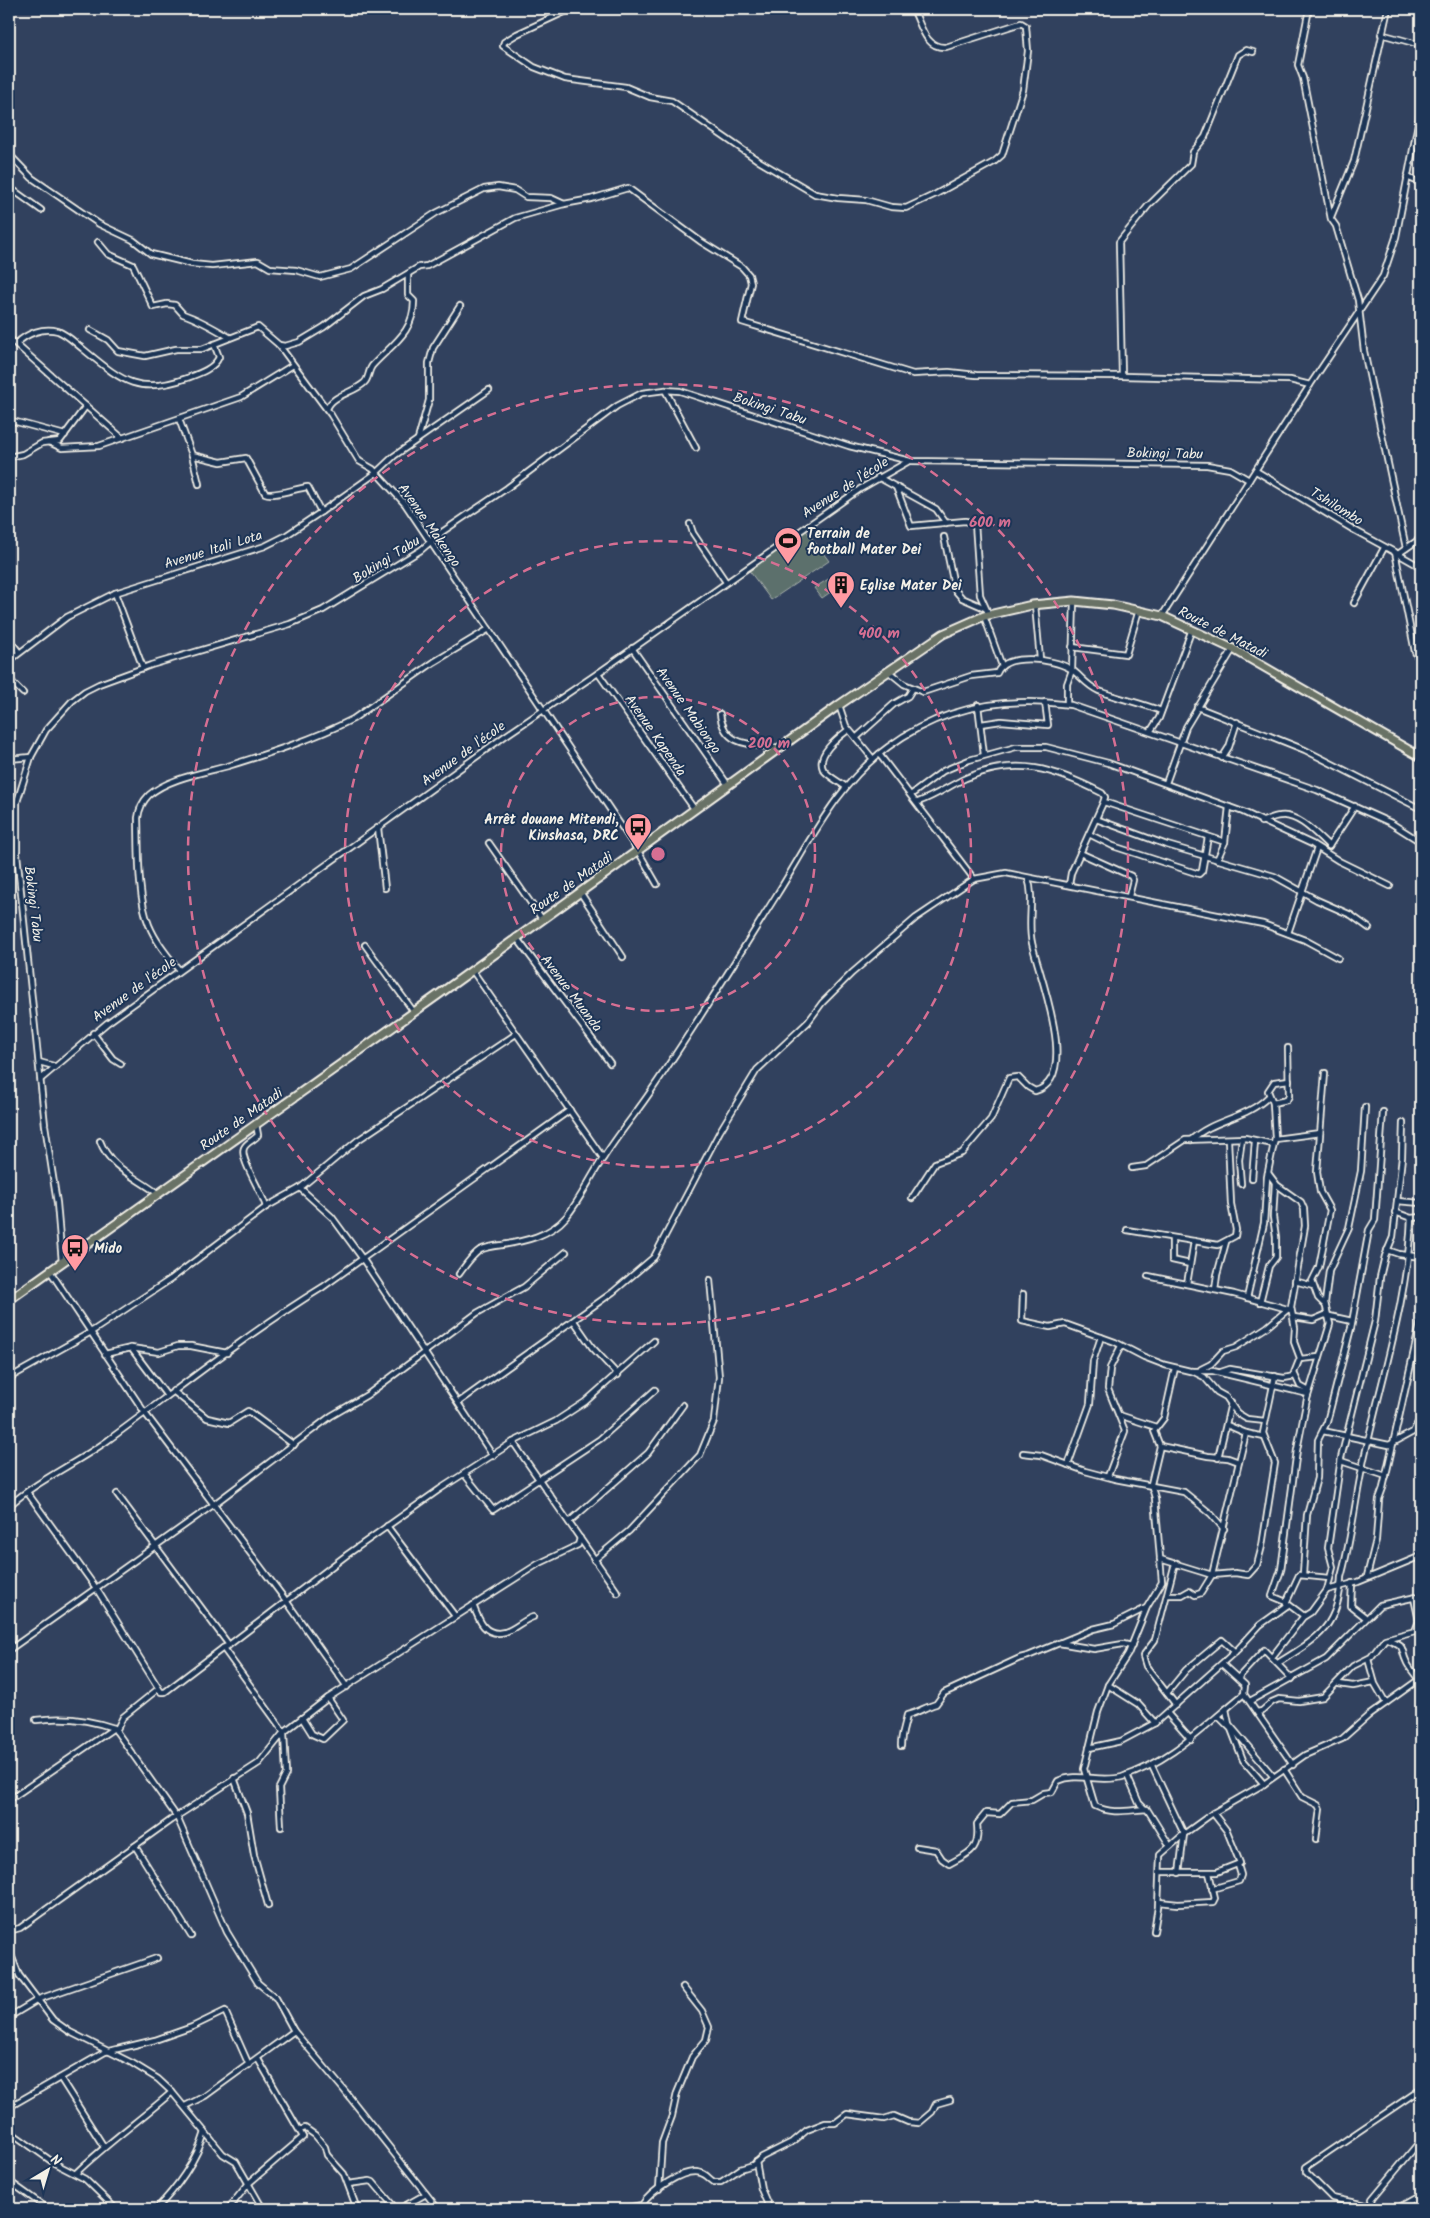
<svg xmlns="http://www.w3.org/2000/svg" width="1430" height="2218" viewBox="0 0 1430 2218" font-family="Kalam,sans-serif">
<rect width="100%" height="100%" fill="#31415e"/>
<filter id="ink" filterUnits="userSpaceOnUse"><feTurbulence type="fractalNoise" baseFrequency=".02" numOctaves="2"/><feDisplacementMap in="SourceGraphic" scale="10" xChannelSelector="R" yChannelSelector="G"/><feConvolveMatrix kernelMatrix="1 2 1 2 8 2 1 2 1" color-interpolation-filters="sRGB"/></filter>
<g filter="url(#ink)">
<!-- green -->
<g fill="#5b706c" stroke="#a8b0aa">
<polygon points="805,529 829,561 771,600 748,569"/>
<polygon points="835,575 842,584 822,598 814,588"/>
</g>
<g fill="none" stroke-linecap="round" stroke-linejoin="round">
<defs>
<g id="minor">
<path d="M571,9L517,34L504,42L503,46L534,67L565,79L626,87L650,97L672,101L759,161L815,194L838,198L866,200L891,207L906,208L936,194L994,162L1002,155L1023,90L1028,51L1026,26L1021,23L946,47C925,49 921,24 913,9"/>
<polyline points="1309,9 1298,65 1303,78 1331,219 1336,226 1358,300 1364,351 1406,548"/>
<polyline points="1381,34 1421,45"/>
<polyline points="9,154 32,178 99,224 133,240 151,254 192,264 212,266 258,261 270,268 296,270 320,277 351,269 436,213 484,189 498,187 515,190 526,197 551,198 564,204"/>
<polyline points="1407,177 1421,183"/>
<polyline points="9,187 41,210"/>
<polyline points="1331,217 1354,161 1388,9"/>
<path d="M98,242L108,254L133,265L153,307L167,304L175,305L183,314C198,319 214,328 229,337"/>
<polyline points="90,330 108,340 118,351 145,356 176,349 202,349 258,327 279,345 331,415 359,461 373,469 405,504 638,851 657,884"/>
<polyline points="9,338 122,438"/>
<path d="M16,344C27,333 43,327 58,331C68,335 75,343 83,349C121,380 137,396 187,378C198,374 214,369 219,357L214,344"/>
<polyline points="279,345 285,346 299,342 324,327 364,296 382,289 419,267 427,266 515,218 564,204 591,199 628,188 700,241 742,267 749,275 751,283 742,322 913,374 949,372 976,375 1122,376 1290,380 1310,385"/>
<polyline points="1122,376 1119,242 1148,206 1191,164 1193,152 1205,137 1238,55 1246,50 1253,52"/>
<polyline points="665,390 696,448"/>
<path d="M327,409C332,395 353,393 364,383C369,379 368,371 372,366C392,344 414,333 414,301L408,295V274"/>
<path d="M179,419L192,455L221,462L246,458L265,493C273,497 297,488 308,487L321,512"/>
<polyline points="9,420 65,435"/>
<polyline points="418,439 429,400 429,363 433,348 460,306"/>
<polyline points="49,442 62,448 99,446 241,397 293,365"/>
<polyline points="192,455 199,484"/>
<polyline points="9,457 23,454 42,443 60,441 86,406"/>
<polyline points="1256,471 1354,530 1398,554 1421,538"/>
<polyline points="878,477 936,509 946,523"/>
<polyline points="896,487 911,526 965,521 975,523 980,595 989,615"/>
<polyline points="690,524 693,533 726,582"/>
<polyline points="944,537 955,590 962,598 985,608"/>
<polyline points="1395,552 1415,652 1421,663"/>
<polyline points="1398,554 1421,567"/>
<polyline points="115,593 143,668"/>
<polyline points="1354,603 1384,548"/>
<polyline points="1035,605 1040,659"/>
<polyline points="984,616 1002,666"/>
<polyline points="1162,616 1310,385 1383,276 1396,237 1421,108"/>
<polyline points="9,639 19,652"/>
<polyline points="1072,647 1126,654 1139,610"/>
<polyline points="632,648 728,785"/>
<polyline points="9,661 67,617 115,593 265,546 285,536 321,512 376,473 394,456 489,390"/>
<path d="M888,671L904,684L923,692L971,676L997,673C1006,652 1053,659 1069,668C1080,674 1085,685 1099,691C1120,699 1141,703 1161,711"/>
<polyline points="598,673 695,810"/>
<polyline points="9,679 23,693"/>
<polyline points="1067,704 1067,684 1072,670 1074,601"/>
<polyline points="839,705 846,726 856,738 894,704 908,696 913,688"/>
<polyline points="978,705 984,755"/>
<polyline points="1197,707 1305,750 1421,809"/>
<path d="M720,714C724,747 751,744 779,748"/>
<polyline points="981,724 1001,721 1048,725 1045,702"/>
<polyline points="1150,732 1159,718 1192,629"/>
<polyline points="856,738 873,759"/>
<polyline points="879,754 974,879"/>
<polyline points="1222,758 1229,747 1237,722"/>
<polyline points="9,759 31,757"/>
<polyline points="1166,783 1186,727 1233,649"/>
<path d="M846,787C840,782 827,776 823,769C816,754 839,737 848,730"/>
<polyline points="912,794 943,771 969,760 1016,747 1046,747 1108,763 1243,812 1312,844 1339,861 1390,886"/>
<path d="M918,802C935,796 949,786 966,778C1017,756 1055,769 1102,793L1105,797L1103,803L1071,873L1069,885"/>
<polyline points="1104,802 1225,842"/>
<polyline points="1096,819 1167,845 1274,876 1317,900 1351,915 1369,928"/>
<path d="M1261,822C1267,820 1274,816 1280,816C1298,813 1317,835 1329,846"/>
<polyline points="378,828 385,888"/>
<polyline points="1089,834 1113,846 1199,874 1202,871 1208,837"/>
<polyline points="489,843 542,919"/>
<polyline points="1329,846 1355,806"/>
<polyline points="1080,853 1131,876 1133,880 1129,896"/>
<polyline points="1217,860 1225,842 1229,807"/>
<polyline points="580,892 623,957"/>
<polyline points="1288,933 1317,848"/>
<polyline points="516,937 610,1063"/>
<polyline points="365,945 414,1012"/>
<path d="M179,970C168,956 156,942 149,925C137,896 139,850 138,818C139,809 142,802 149,795C169,778 203,773 228,766C270,753 314,739 353,719L434,662L489,629"/>
<polyline points="472,970 603,1158"/>
<polyline points="93,1033 113,1059 121,1064"/>
<polyline points="39,1062 54,1066"/>
<polyline points="1325,1073 1317,1172 1320,1192 1330,1210 1319,1267 1312,1281 1318,1298 1325,1305"/>
<polyline points="41,1079 107,1023 505,736 598,673 860,489 909,461"/>
<polyline points="1273,1103 1287,1100 1289,1096 1288,1048"/>
<path d="M256,1124L258,1135C255,1140 246,1142 244,1148C239,1159 263,1193 266,1207"/>
<polyline points="1275,1139 1320,1133"/>
<path d="M1191,1140C1213,1119 1246,1119 1268,1097"/>
<path d="M100,1141C110,1168 136,1177 157,1193"/>
<polyline points="1132,1168 1146,1166 1185,1140 1245,1138 1273,1144"/>
<polyline points="1268,1173 1277,1185 1301,1202 1304,1209 1305,1226 1291,1307 1295,1328 1294,1342 1300,1358 1294,1373 1300,1386 1309,1391"/>
<polyline points="1252,1179 1255,1141"/>
<polyline points="1241,1184 1239,1160 1242,1139"/>
<polyline points="300,1188 332,1217 362,1258 493,1456"/>
<path d="M912,1198L935,1163L962,1153L991,1119L1009,1078L1018,1077L1028,1087L1035,1091C1082,1079 1038,973 1032,943C1027,921 1035,899 1028,878"/>
<polyline points="1397,1201 1421,1203"/>
<polyline points="1395,1212 1411,1218 1421,1217"/>
<polyline points="1127,1230 1218,1245 1235,1236 1236,1230 1231,1204 1228,1140"/>
<polyline points="1172,1238 1172,1260 1190,1264"/>
<polyline points="1387,1250 1399,1254 1421,1257"/>
<polyline points="62,1262 57,1203 45,1125 17,854 17,802 31,757 46,730 72,701 85,691 99,684 151,665 290,624 323,610 421,550 442,532 507,488 617,406 642,393 665,390 680,391 849,446 910,461 1207,465 1230,469 1249,480"/>
<polyline points="50,1271 145,1413 287,1602 347,1687"/>
<path d="M459,1274C465,1266 472,1255 480,1250C486,1247 494,1246 502,1245C525,1241 550,1236 566,1217C581,1199 590,1177 604,1157C619,1133 638,1111 653,1088C696,1025 736,960 776,896C810,842 836,785 888,747C942,707 1006,696 1071,705L1317,790L1391,823L1421,842"/>
<polyline points="1148,1276 1234,1294 1291,1310"/>
<polyline points="1295,1281 1313,1286"/>
<polyline points="1187,1284 1194,1241"/>
<polyline points="9,1288 11,1298"/>
<polyline points="1215,1290 1217,1275 1226,1242"/>
<polyline points="1023,1294 1022,1321 1050,1327 1065,1324 1115,1342 1144,1357 1165,1365 1190,1371 1213,1371 1308,1394"/>
<polyline points="1247,1298 1264,1223 1267,1177 1275,1138 1273,1103 1268,1091 1274,1082 1289,1080"/>
<polyline points="1260,1302 1269,1266 1276,1257 1276,1237 1273,1217 1275,1183"/>
<polyline points="1294,1317 1313,1320 1325,1315 1352,1321"/>
<polyline points="574,1321 592,1347 618,1375"/>
<polyline points="131,1348 159,1352 178,1346 191,1346 227,1353"/>
<polyline points="105,1354 131,1348 167,1396"/>
<polyline points="1300,1359 1319,1357"/>
<polyline points="1201,1369 1211,1364 1223,1351 1236,1347 1267,1327 1287,1310"/>
<polyline points="1192,1371 1204,1377 1217,1392 1226,1397 1237,1413 1247,1419 1265,1421"/>
<polyline points="1221,1372 1230,1369 1284,1378 1295,1376"/>
<polyline points="9,1378 91,1332 171,1279 266,1207 300,1188 358,1140 516,1034"/>
<polyline points="173,1391 207,1418 229,1423 248,1411 294,1445"/>
<polyline points="459,1402 613,1292 654,1257 720,1131 757,1070 808,1022 822,1003 852,973 916,918 974,879 1006,873 1263,924 1305,940 1338,958"/>
<polyline points="1119,1415 1156,1427"/>
<polyline points="1227,1425 1246,1433 1264,1437"/>
<polyline points="1323,1431 1389,1445 1413,1432 1421,1417"/>
<polyline points="513,1442 618,1593"/>
<polyline points="1160,1446 1208,1456 1228,1458 1239,1462"/>
<polyline points="1023,1453 1041,1455 1085,1471 1115,1479 1184,1492 1211,1514 1224,1529"/>
<polyline points="1218,1458 1231,1403"/>
<polyline points="1341,1461 1386,1476"/>
<polyline points="1068,1465 1090,1404 1093,1361 1101,1337"/>
<polyline points="465,1475 493,1510 600,1439 655,1390"/>
<polyline points="1108,1476 1125,1431 1108,1389 1110,1368 1121,1346"/>
<polyline points="27,1492 96,1588 161,1692 165,1692 223,1648"/>
<polyline points="117,1494 229,1645 223,1648 284,1732 286,1774 279,1788 281,1827"/>
<path d="M9,1506C38,1480 75,1464 107,1441C178,1389 248,1333 323,1287L570,1110"/>
<polyline points="569,1522 648,1453 683,1405"/>
<polyline points="387,1526 455,1616"/>
<polyline points="1160,1559 1212,1575 1235,1573 1248,1575 1257,1565 1262,1546 1275,1463 1263,1433 1275,1376"/>
<polyline points="594,1560 629,1531 700,1455 714,1421 719,1377 710,1280"/>
<polyline points="1303,1574 1307,1515 1317,1478 1318,1440 1327,1422 1351,1328 1369,1230 1375,1220 1383,1112"/>
<polyline points="1367,1576 1376,1540 1379,1499 1383,1488 1421,1320"/>
<polyline points="1352,1583 1351,1606 1365,1617"/>
<polyline points="1327,1590 1358,1582 1421,1556"/>
<polyline points="1168,1595 1182,1595 1189,1591 1195,1595 1201,1593 1212,1575 1246,1433"/>
<polyline points="1286,1603 1299,1575 1329,1578"/>
<path d="M473,1605C479,1621 485,1637 505,1632C515,1629 523,1620 533,1617"/>
<polyline points="1304,1616 1284,1601 1272,1596 1281,1570 1297,1450 1307,1399 1330,1324 1325,1303 1329,1271 1349,1228 1361,1171 1365,1107"/>
<path d="M1387,1639C1408,1647 1399,1647 1407,1663C1410,1669 1415,1674 1419,1680"/>
<polyline points="1059,1643 1094,1649 1123,1644 1132,1646"/>
<polyline points="229,1645 348,1554 440,1489 513,1442 556,1421 585,1402 654,1341"/>
<polyline points="9,1650 213,1505 331,1416 367,1395 477,1313 524,1287 566,1252"/>
<polyline points="1272,1657 1303,1617 1311,1612 1327,1590 1333,1567 1328,1548 1341,1458 1375,1321 1380,1277 1385,1256 1393,1237 1402,1157 1403,1123"/>
<polyline points="1368,1659 1375,1684 1386,1703"/>
<path d="M1278,1663C1318,1638 1339,1627 1341,1577C1353,1534 1356,1489 1367,1446C1384,1370 1408,1296 1411,1218"/>
<polyline points="1238,1678 1264,1650 1292,1679"/>
<polyline points="1339,1684 1353,1686 1374,1682"/>
<polyline points="1108,1685 1138,1704 1155,1723"/>
<polyline points="1167,1693 1186,1670 1222,1640 1235,1652"/>
<polyline points="1244,1694 1293,1765"/>
<polyline points="1250,1701 1326,1659 1380,1605 1421,1596"/>
<polyline points="1176,1705 1146,1666 1143,1656 1155,1640 1174,1567 1177,1563"/>
<polyline points="1226,1709 1229,1724 1273,1776"/>
<polyline points="1257,1712 1262,1711 1272,1702 1279,1699 1299,1701 1323,1697 1353,1666 1371,1657 1385,1639 1415,1631 1419,1621 1414,1598"/>
<polyline points="1167,1713 1191,1740"/>
<polyline points="1218,1716 1231,1729 1243,1760 1264,1784"/>
<polyline points="302,1718 312,1734 323,1739 343,1720 328,1698"/>
<path d="M36,1720C64,1716 88,1719 114,1728L177,1817L227,1932L258,1983L276,1998L294,2031L344,2090L438,2209"/>
<polyline points="116,1731 123,1717 158,1689"/>
<path d="M901,1746C901,1734 905,1726 907,1715C917,1713 925,1707 936,1704L944,1693L1020,1658L1028,1656L1093,1629L1114,1624L1146,1608"/>
<polyline points="1089,1748 1121,1741 1155,1723 1238,1649 1260,1625 1288,1605"/>
<polyline points="1152,1766 1184,1834 1179,1873"/>
<polyline points="1284,1769 1302,1797 1318,1805 1320,1809 1316,1839"/>
<polyline points="1127,1775 1139,1803 1145,1809"/>
<polyline points="234,1778 247,1813 254,1855 268,1905"/>
<polyline points="9,1800 114,1728"/>
<polyline points="135,1846 191,1936"/>
<path d="M1170,1846L1147,1809C1128,1810 1113,1815 1095,1806L1084,1769L1098,1712L1108,1685L1128,1654L1147,1607L1162,1582L1155,1498L1151,1484L1160,1446L1154,1431L1164,1418L1175,1368"/>
<path d="M917,1847L936,1850L942,1859L949,1864C970,1852 980,1851 977,1824L986,1813L1000,1814L1012,1802L1032,1800L1044,1793L1052,1792L1058,1781C1078,1772 1100,1783 1122,1777C1171,1762 1205,1725 1244,1694L1245,1685L1222,1664"/>
<polyline points="1160,1872 1217,1872 1240,1863 1227,1831 1213,1813"/>
<polyline points="1212,1889 1239,1881 1241,1875 1238,1865"/>
<polyline points="1159,1902 1178,1904 1213,1902 1215,1898 1209,1873"/>
<polyline points="9,1931 20,1928 171,1820 259,1763 284,1732 328,1698 538,1564 578,1545 580,1538"/>
<polyline points="1154,1931 1158,1907 1160,1855 1184,1834 1213,1813 1264,1784 1305,1755 1342,1739 1368,1716 1421,1678"/>
<polyline points="9,1950 19,1975 53,2020 70,2032 132,2063 158,2079 172,2092 223,2154 236,2162 263,2209"/>
<polyline points="9,2017 39,1999 157,1958"/>
<polyline points="61,2079 104,2147"/>
<polyline points="185,2106 205,2096 294,2031"/>
<polyline points="9,2107 105,2052 155,2040 192,2027 225,2011 249,2065"/>
<polyline points="300,2130 305,2128 315,2135 325,2147 327,2155 344,2174 357,2209"/>
<polyline points="9,2131 54,2163 85,2179 116,2209"/>
<polyline points="756,2162 761,2189 768,2205 768,2209"/>
<path d="M76,2173C106,2144 140,2120 172,2092"/>
<polyline points="9,2181 48,2209"/>
<polyline points="348,2184 370,2181 373,2182 396,2209"/>
<polyline points="659,2189 662,2143 672,2116 677,2093 692,2057 706,2040 709,2027 702,2011 683,1987"/>
<polyline points="1373,2206 1372,2199 1421,2140"/>
<path d="M156,2209C176,2189 197,2160 205,2132"/>
<polyline points="228,2209 249,2183 303,2137 258,2059"/>
<polyline points="399,2209 426,2194"/>
<path d="M622,2209L642,2205C650,2192 684,2167 701,2173C706,2174 709,2179 714,2182H721L740,2169L753,2165L762,2157L794,2141L807,2130L825,2123H835L847,2114L884,2119L894,2116L908,2122L919,2123L932,2112L936,2104L950,2100"/>
<polyline points="1384,2209 1332,2198 1306,2172 1306,2167 1421,2089"/>
<polyline points="1396,2209 1421,2195"/>
</g>
<polyline id="trunk" points="9,1300 438,995 839,705 943,634 984,616 1032,605 1074,601 1113,605 1162,616 1233,649 1421,757"/>
</defs>
<!-- minor casing -->
<use href="#minor" stroke="#f4f1e8" stroke-width="8"/>
<!-- trunk casing -->
<use href="#trunk" stroke="#f4f1e8" stroke-width="11"/>
<!-- minor -->
<use href="#minor" stroke="#1d3557" stroke-width="4.5"/>
<!-- trunk -->
<use href="#trunk" stroke="#697266" stroke-width="7"/>
</g>
</g>
<!-- distance rings -->
<g fill="none" stroke="#d66f93" stroke-width="2.5" stroke-dasharray="9 6">
<circle cx="658" cy="854" r="157"/>
<circle cx="658" cy="854" r="313"/>
<circle cx="658" cy="854" r="470"/>
</g>
<!-- icons -->
<defs>
<symbol id="stadium-pin" viewBox="-11 -11 22 30"><path d="M0 17L-7.5 6A9.5 9.5 0 1 1 7.5 6Z" fill="#ff9aa2" stroke="#1d3557"/><path d="M0-5a6.5 5 0 1 0 0 10a6.5 5 0 1 0 0-10ZM-3.5-1.8h7v3.6h-7Z" fill="#111"/></symbol>
<symbol id="building-pin" viewBox="-11 -11 22 30"><path d="M0 17L-7.5 6A9.5 9.5 0 1 1 7.5 6Z" fill="#ff9aa2" stroke="#1d3557"/><path d="M-4-6H4V6H1V3H-1V6H-4ZM-2.5-4.3h1.7v1.8h-1.7ZM.8-4.3h1.7v1.8H.8ZM-2.5-1h1.7V.8h-1.7ZM.8-1h1.7V.8H.8Z" fill="#111"/></symbol>
<symbol id="bus-pin" viewBox="-11 -11 22 30"><path d="M0 17L-7.5 6A9.5 9.5 0 1 1 7.5 6Z" fill="#ff9aa2" stroke="#1d3557"/><path d="M-5-6H5V4H4V6H2V4H-2V6H-4V4H-5ZM-3.5-4V0h7V-4ZM-3.5 1.2v1.5H-2V1.2ZM2 1.2v1.5H3.5V1.2Z" fill="#111"/></symbol>
</defs>
<g fill-rule="evenodd">
<use href="#stadium-pin" x="772" y="525" width="32" height="43"/>
<use href="#building-pin" x="825" y="569" width="32" height="43"/>
<use href="#bus-pin" x="622" y="811" width="32" height="43"/>
<use href="#bus-pin" x="59" y="1232" width="32" height="43"/>
</g>
<g text-anchor="middle" stroke-width="4" stroke-linejoin="round" paint-order="stroke">
<!-- street labels -->
<g font-size="14" fill="#f4f1e8" stroke="#1d3557">
<text transform="translate(770 408) rotate(18)" y="5">Bokingi Tabu</text>
<text transform="translate(1165 453) rotate(1)" y="5">Bokingi Tabu</text>
<text transform="translate(845 487) rotate(-33)" y="5">Avenue de l'école</text>
<text transform="translate(1337 506) rotate(32)" y="5">Tshilombo</text>
<text transform="translate(430 525) rotate(55)" y="5">Avenue Makengo</text>
<text transform="translate(213 549) rotate(-17)" y="5">Avenue Itali Lota</text>
<text transform="translate(386 559) rotate(-32)" y="5">Bokingi Tabu</text>
<text transform="translate(1223 632) rotate(27)" y="5">Route de Matadi</text>
<text transform="translate(689 710) rotate(55)" y="5">Avenue Mabiongo</text>
<text transform="translate(656 735) rotate(55)" y="5">Avenue Kapenda</text>
<text transform="translate(463 753) rotate(-36)" y="5">Avenue de l'école</text>
<text transform="translate(571 883) rotate(-35)" y="5">Route de Matadi</text>
<text transform="translate(34 904) rotate(83)" y="5">Bokingi Tabu</text>
<text transform="translate(134 989) rotate(-36)" y="5">Avenue de l'école</text>
<text transform="translate(572 993) rotate(53)" y="5">Avenue Muanda</text>
<text transform="translate(241 1119) rotate(-35)" y="5">Route de Matadi</text>
</g>
<!-- poi labels -->
<g font-size="14" font-weight="bold" fill="#f4f1e8" stroke="#1d3557" text-anchor="start">
<text x="807" y="538">Terrain de<tspan x="807" dy="16">football Mater Dei</tspan></text>
<text x="860" y="590">Eglise Mater Dei</text>
<text x="619" y="824" text-anchor="end">Arrêt douane Mitendi,<tspan x="619" dy="16">Kinshasa, DRC</tspan></text>
<text x="94" y="1253">Mido</text>
</g>
</g>
<circle cx="658" cy="854" r="8" fill="#d66f93" stroke="#1d3557" stroke-width="2.5"/>
<g font-size="15" text-anchor="middle" font-weight="bold" fill="#d66f93" stroke="#1d3557" stroke-width="4" stroke-linejoin="round" paint-order="stroke">
<text x="990" y="527">600 m</text>
<text x="879" y="638">400 m</text>
<text x="769" y="748">200 m</text>
</g>
<!-- margin -->
<rect width="1430" height="2218" fill="none" stroke="#1d3557" stroke-width="30"/>
<rect x="15" y="15" width="1400" height="2188" fill="none" stroke="#f4f1e8" stroke-width="2" filter="url(#ink)"/>
<!-- north arrow -->
<g transform="translate(48 2170) rotate(38)" stroke="#1d3557" stroke-width="4" paint-order="stroke">
<path d="M0-4L9 19L0 12L-9 19Z" fill="#f4f1e8"/>
<text y="-8" font-size="14" font-weight="bold" text-anchor="middle" fill="#f4f1e8">N</text>
</g>
</svg>
